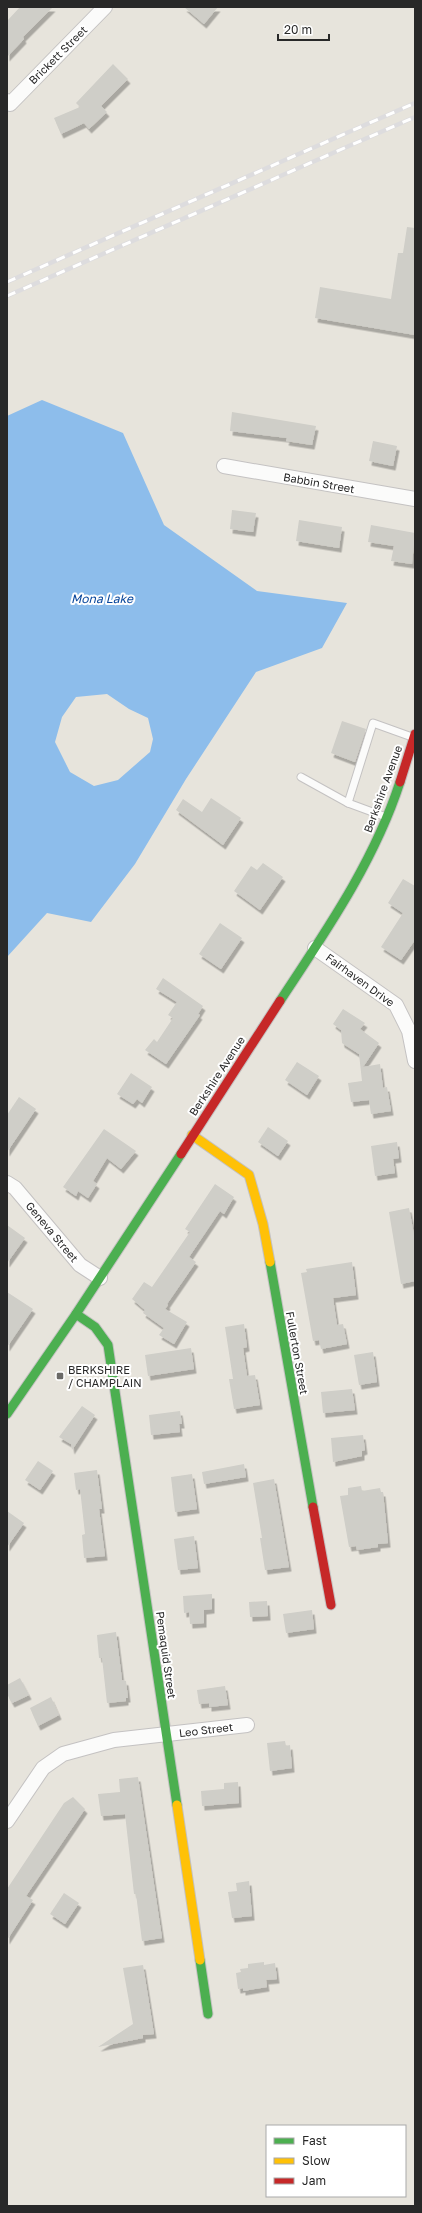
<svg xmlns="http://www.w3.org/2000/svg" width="422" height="2213" viewBox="0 0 422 2213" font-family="'Golos Text',sans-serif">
<defs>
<filter id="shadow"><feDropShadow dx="2.5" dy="4.5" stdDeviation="0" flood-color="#0004"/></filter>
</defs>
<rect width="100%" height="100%" fill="#e7e4dc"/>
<!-- water -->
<path fill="#8dbdeb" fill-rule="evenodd" d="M42,400L123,433L164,525L257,591L347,603L322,648L256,672L186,779L135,864L91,922L47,913L7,957V416ZM107,694L129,709L148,718L153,739L150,752L118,780L94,786L70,772L55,742L62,717L76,697Z"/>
<!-- building -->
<g fill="#cfcec8" filter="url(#shadow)">
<polygon points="20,7 53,7 23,37 24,39 7,57 7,21"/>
<polygon points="184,7 218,7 204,24"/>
<polygon points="113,64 128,79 101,106 107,112 89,129 84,123 61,134 54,118 80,107 76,103"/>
<polygon points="407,227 415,228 415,335 315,318 320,287 391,299 398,253 403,253"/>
<polygon points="232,412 316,426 312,445 286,441 287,438 230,431"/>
<polygon points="373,441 397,446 393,466 369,461"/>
<polygon points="232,510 256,513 253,532 230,529"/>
<polygon points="299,520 342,527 339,548 296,541"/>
<polygon points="371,525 415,533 412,564 391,561 394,546 368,542"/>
<polygon points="342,721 366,729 355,762 331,753"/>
<polygon points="211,798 241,818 223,845 176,810 183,799 202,812"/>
<polygon points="263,863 283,877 260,910 234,891 251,866 257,870"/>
<polygon points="403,879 415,886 415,940 401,960 381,947 403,913 388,903"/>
<polygon points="220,923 242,938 221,969 199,954"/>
<polygon points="163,978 203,1006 198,1014 200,1015 166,1064 145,1050 154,1039 157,1042 173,1018 168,1015 177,1002 156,989"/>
<polygon points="343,1009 365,1023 360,1029 379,1043 363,1067 380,1064 383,1088 387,1087 391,1111 371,1114 369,1100 351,1102 348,1083 362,1081 359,1054 342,1043 341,1030 333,1024"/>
<polygon points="297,1062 319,1076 307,1095 285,1080"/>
<polygon points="131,1073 152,1087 142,1103 137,1099 133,1104 117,1094"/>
<polygon points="19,1097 36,1109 7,1152 7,1115"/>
<polygon points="268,1127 288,1141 278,1156 258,1142"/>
<polygon points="104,1129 136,1151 121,1169 107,1158 93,1181 97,1184 88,1198 78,1191 76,1196 63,1187"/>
<polygon points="397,1142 399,1158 393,1159 395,1173 375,1176 371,1146"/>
<polygon points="215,1184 234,1197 224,1214 220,1211 189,1257 196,1262 167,1304 168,1305 165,1309 187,1322 174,1344 159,1335 164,1328 143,1313 145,1310 132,1299 144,1282 152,1287 190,1232 185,1229"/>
<polygon points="409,1208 415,1240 415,1281 401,1284 389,1212"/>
<polygon points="7,1225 25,1238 7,1263"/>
<polygon points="352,1262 356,1295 333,1298 337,1325 343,1324 347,1344 321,1349 319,1340 313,1341 301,1273 307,1272 306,1269"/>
<polygon points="7,1292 33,1309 7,1347"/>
<polygon points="244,1324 247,1347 243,1348 247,1376 255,1375 260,1405 234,1409 229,1379 233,1379 225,1327"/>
<polygon points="191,1348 194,1369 148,1376 145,1355"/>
<polygon points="373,1352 377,1382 359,1385 354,1355"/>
<polygon points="352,1389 355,1410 323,1413 321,1392"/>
<polygon points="82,1406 95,1415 72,1450 71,1444 59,1437"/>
<polygon points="180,1411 182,1424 179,1424 180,1432 151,1435 149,1415"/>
<polygon points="363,1435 365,1450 362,1451 362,1456 333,1462 331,1438"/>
<polygon points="38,1461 53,1471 40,1490 25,1480"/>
<polygon points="244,1464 246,1477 204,1484 202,1472"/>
<polygon points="97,1470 102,1509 99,1509 105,1556 84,1558 82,1535 85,1534 80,1489 76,1490 74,1473"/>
<polygon points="192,1474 197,1509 175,1512 171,1477"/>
<polygon points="274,1479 289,1567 265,1570 260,1538 262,1538 253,1483"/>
<polygon points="361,1486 362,1491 380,1488 381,1492 383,1492 388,1543 378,1544 378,1547 357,1550 356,1546 349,1547 340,1496 348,1495 348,1488"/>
<polygon points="7,1511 24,1523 7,1547"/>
<polygon points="194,1536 198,1568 178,1570 174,1539"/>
<polygon points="212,1594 212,1609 204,1610 204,1623 190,1624 189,1612 184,1613 183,1596"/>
<polygon points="267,1601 268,1616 250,1617 249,1602"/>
<polygon points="312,1610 314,1629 286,1633 283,1614"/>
<polygon points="116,1632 122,1680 126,1681 128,1698 126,1698 126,1701 107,1703 102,1658 99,1658 97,1635"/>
<polygon points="20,1678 29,1695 12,1703 7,1694 7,1685"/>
<polygon points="225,1686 228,1705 209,1707 209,1703 199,1704 197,1690"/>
<polygon points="51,1697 59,1715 38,1726 30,1708"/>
<polygon points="285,1741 286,1746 290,1745 292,1768 270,1771 267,1743"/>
<polygon points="138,1777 162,1938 142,1941 136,1894 134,1894 125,1814 101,1816 98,1794 120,1792 119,1779"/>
<polygon points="238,1782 239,1803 202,1806 201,1791 224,1789 224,1783"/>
<polygon points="73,1797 85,1809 26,1896 33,1900 7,1940 7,1889 64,1803"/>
<polygon points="249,1881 252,1916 232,1918 228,1892 237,1891 236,1883"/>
<polygon points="64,1893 79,1903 65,1924 50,1914"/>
<polygon points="264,1962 264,1965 275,1963 277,1979 266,1980 267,1987 243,1991 243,1988 238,1989 236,1973 241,1972 240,1969 248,1968 248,1964"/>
<polygon points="143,1965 154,2034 143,2035 143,2038 98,2047 133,2024 123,1968"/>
</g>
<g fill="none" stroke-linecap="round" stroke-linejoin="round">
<defs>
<g id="lane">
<polyline points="301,777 348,803"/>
<polyline points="386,817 348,803 373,723 412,737"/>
</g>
<g id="street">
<polyline points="7,101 10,104 105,7"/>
<polyline points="224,466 415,499"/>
<polyline points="315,948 396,1005 409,1031 415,1061"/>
<polyline points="7,1183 15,1188 80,1265 100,1278"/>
<polyline points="7,1821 43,1768 63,1754 114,1740 247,1725"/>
</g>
<g id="fast">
<path d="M280,1001C326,931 374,862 400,782"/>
<polyline points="270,1262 313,1507"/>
<polyline points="76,1314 95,1327 108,1345 177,1805"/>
<polyline points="7,1414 76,1314 181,1154"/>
<polyline points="200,1960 208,2014"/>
</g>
<g id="slow">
<polyline points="192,1135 249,1175 263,1224 270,1262"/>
<polyline points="177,1805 200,1960"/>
</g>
<g id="jam">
<polyline points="400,782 415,734"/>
<polyline points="181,1154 280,1001"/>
<polyline points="313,1507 331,1605"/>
</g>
</defs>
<!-- lane casing -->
<use href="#lane" stroke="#c4c2c2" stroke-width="9"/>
<!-- street casing -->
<use href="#street" stroke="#c4c2c2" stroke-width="16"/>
<!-- fast casing -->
<use href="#fast" stroke="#c4c2c2" stroke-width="11"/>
<!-- slow casing -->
<use href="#slow" stroke="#c4c2c2" stroke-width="11"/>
<!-- jam casing -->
<use href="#jam" stroke="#c4c2c2" stroke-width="11"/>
<!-- lane -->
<use href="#lane" stroke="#fbfbfa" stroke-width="7"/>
<!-- street -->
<use href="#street" stroke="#fbfbfa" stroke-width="14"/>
<!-- fast -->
<use href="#fast" stroke="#4caf50" stroke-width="9"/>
<!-- slow -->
<use href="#slow" stroke="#ffc107" stroke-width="9"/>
<!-- jam -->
<use href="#jam" stroke="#c62828" stroke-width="9"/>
<defs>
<g id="rail">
<polyline points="7,282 415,103"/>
<polyline points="7,296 415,117"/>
</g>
</defs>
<!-- rail casing -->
<use href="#rail" stroke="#dddcde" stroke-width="4.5"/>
<!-- rail -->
<use href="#rail" stroke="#fff" stroke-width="3" stroke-dasharray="9" stroke-linecap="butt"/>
</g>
<!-- markers -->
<rect fill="#6b6a67" stroke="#fff" stroke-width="1.5" x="56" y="1372" width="8" height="8" rx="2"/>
<g text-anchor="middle" stroke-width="4" stroke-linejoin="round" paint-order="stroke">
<!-- street labels -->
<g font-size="11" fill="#282828" stroke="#fff">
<text transform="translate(58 55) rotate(-45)" y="4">Brickett Street</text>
<text transform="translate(319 483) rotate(10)" y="4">Babbin Street</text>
<text transform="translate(383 789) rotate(-70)" y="4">Berkshire Avenue</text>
<text transform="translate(360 980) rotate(36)" y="4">Fairhaven Drive</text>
<text transform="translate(217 1076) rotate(-57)" y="4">Berkshire Avenue</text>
<text transform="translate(52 1232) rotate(50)" y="4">Geneva Street</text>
<text transform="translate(297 1353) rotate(80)" y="4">Fullerton Street</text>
<text transform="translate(166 1655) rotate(82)" y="4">Pemaquid Street</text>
<text transform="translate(206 1730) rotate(-7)" y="4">Leo Street</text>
</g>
<!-- poi labels -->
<g font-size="11" fill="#282828" stroke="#fff" text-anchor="start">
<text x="68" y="1374">BERKSHIRE<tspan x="68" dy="13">/ CHAMPLAIN</tspan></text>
</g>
<!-- water labels -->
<g font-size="12" font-style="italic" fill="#08469b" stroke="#fff">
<text x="102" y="603">Mona Lake</text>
</g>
</g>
<!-- border -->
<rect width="422" height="2213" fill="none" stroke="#282828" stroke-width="16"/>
<!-- legend -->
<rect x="266" y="2125" width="140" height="72" fill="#ffffff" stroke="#a9a9a9"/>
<rect x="274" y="2138" width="20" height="6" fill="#4caf50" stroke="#a9a9a9"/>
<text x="302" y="2145" font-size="12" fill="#282828">Fast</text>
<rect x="274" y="2158" width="20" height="6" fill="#ffc107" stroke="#a9a9a9"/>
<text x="302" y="2165" font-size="12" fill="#282828">Slow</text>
<rect x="274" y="2178" width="20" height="6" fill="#c62828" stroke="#a9a9a9"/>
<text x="302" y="2185" font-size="12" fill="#282828">Jam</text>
<!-- scale -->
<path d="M278 34v6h51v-6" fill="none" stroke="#282828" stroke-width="2"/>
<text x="284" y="34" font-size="12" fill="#282828" stroke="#ffffff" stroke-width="3" paint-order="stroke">20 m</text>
</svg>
